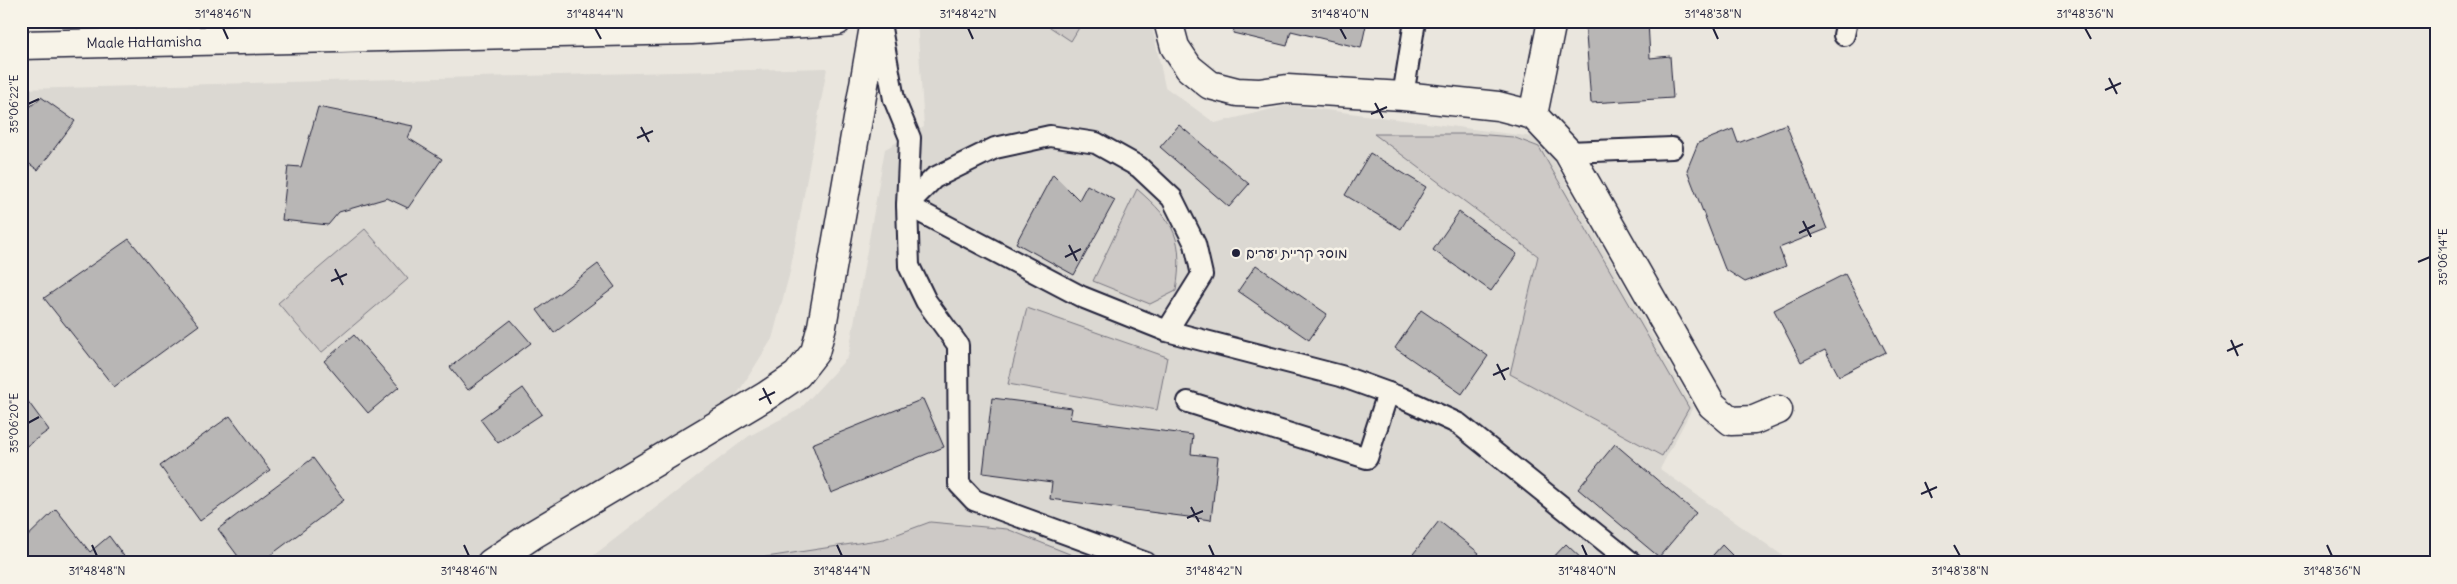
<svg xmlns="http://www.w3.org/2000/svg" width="2457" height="584" viewBox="0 0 2457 584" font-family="Delius,'Playpen Sans Hebrew',sans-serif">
<rect width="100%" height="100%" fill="#eae6de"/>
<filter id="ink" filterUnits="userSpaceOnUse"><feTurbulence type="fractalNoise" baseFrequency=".02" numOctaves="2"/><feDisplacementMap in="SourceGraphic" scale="10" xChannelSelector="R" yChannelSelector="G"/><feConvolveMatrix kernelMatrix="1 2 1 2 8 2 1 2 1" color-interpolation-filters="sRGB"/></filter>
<g filter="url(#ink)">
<!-- built -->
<g fill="#dbd8d2">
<polygon points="917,21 1151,21 1165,87 1215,123 1288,105 1541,138 1693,407 1660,469 1793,563 589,563 594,555 749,436 800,409 848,357 885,149 924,127"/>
<polygon points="827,68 790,272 772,339 727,410 516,563 21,563 21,89"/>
</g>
<!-- green -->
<g fill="#cdc9c6" stroke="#787680">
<polygon points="1041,21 1083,21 1071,41"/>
<polygon points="1374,134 1475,134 1513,137 1539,147 1689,408 1662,456 1510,374 1538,256"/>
<path d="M1137,189C1176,223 1184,239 1176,291L1150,304L1093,281Z"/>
<polygon points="365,229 408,279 321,353 278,303"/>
<polygon points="1027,308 1167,357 1157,410 1008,384"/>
<polygon points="930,522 1007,529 1092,563 749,563 760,558 884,539"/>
</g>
<!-- building -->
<g fill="#b8b6b5" stroke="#22223b">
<polygon points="1236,21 1367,21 1361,48 1291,31 1287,46 1233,33"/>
<polygon points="1585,21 1648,21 1650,58 1670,56 1673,98 1591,103"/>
<polygon points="21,84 30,88 30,107 41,97 75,121 38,170 21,158"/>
<polygon points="318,107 413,126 408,138 442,159 408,208 387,198 339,212 328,225 282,220 288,166 301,167"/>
<polygon points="1786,124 1827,229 1779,248 1786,266 1745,282 1725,269 1687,170 1698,143 1733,129 1738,143"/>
<polygon points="1179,125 1249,184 1229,207 1160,147"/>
<polygon points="1370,153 1426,187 1401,229 1345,195"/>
<polygon points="1053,174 1079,200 1087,185 1115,200 1074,275 1016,243"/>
<polygon points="1459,212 1517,254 1491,291 1433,250"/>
<polygon points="129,239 199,325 114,387 44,298"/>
<polygon points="598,264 615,287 554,333 537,310"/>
<polygon points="1256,265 1327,314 1309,340 1238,291"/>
<polygon points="1845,274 1886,352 1839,376 1825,350 1801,362 1774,310"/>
<polygon points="1421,310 1488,356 1462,394 1395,348"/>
<polygon points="511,320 531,343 468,390 450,367"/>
<polygon points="354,335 399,387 368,413 324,361"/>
<polygon points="523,388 542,414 498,443 480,419"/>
<polygon points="21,392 49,430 21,450"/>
<polygon points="992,398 1072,408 1070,419 1193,435 1191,454 1218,457 1211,520 1050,499 1052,482 983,473"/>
<polygon points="923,399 944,447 831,493 812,444"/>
<polygon points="230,416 270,470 200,521 160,466"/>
<polygon points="1615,444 1696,513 1659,557 1578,489"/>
<polygon points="313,458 344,500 260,563 243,563 218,529"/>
<polygon points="56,509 90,552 109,536 129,563 21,563 21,543"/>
<polygon points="1439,521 1479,553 1471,563 1406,563"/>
<polygon points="1566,544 1586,563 1548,563"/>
<polygon points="1722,545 1740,563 1706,563"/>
</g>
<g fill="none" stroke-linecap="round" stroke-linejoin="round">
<defs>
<g id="lane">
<polyline points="880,23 894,99 910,138 907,205 909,266 926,301 958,345 959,484 974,500 1146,563"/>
<polyline points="1844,35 1847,21"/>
<polyline points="1403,96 1415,21"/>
<polyline points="1568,152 1672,148"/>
<polyline points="1167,331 1202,275 1195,244 1172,198 1139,167 1096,143 1050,136 995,148 934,178 907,205 1082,297 1167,331 1341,376 1402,398 1459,424 1632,563"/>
<polyline points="1188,402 1367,458 1388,393"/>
</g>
<g id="street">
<polyline points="1168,21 1175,47 1189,68 1210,85 1237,92 1259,93 1287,89 1403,96 1498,106 1533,115 1568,152 1712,405 1731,421 1754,420 1778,410"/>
<polyline points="1533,115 1552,21"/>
<polyline points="491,563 534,534 766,396 797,375 815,352 822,326 875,21"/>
</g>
<polyline id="primary" points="21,45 691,30 837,21"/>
</defs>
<!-- lane casing -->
<use href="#lane" stroke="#22223b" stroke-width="24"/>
<!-- street casing -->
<use href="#street" stroke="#22223b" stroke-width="31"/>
<!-- primary casing -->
<use href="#primary" stroke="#22223b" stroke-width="31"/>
<!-- lane -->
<use href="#lane" stroke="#f7f3e8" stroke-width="20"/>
<!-- street -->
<use href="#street" stroke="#f7f3e8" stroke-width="28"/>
<!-- primary -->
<use href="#primary" stroke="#f7f3e8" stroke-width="28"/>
</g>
</g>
<!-- ticks -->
<path fill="none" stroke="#22223b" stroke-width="2" d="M223,28L228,39M595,28L601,39M968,28L973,39M1340,28L1346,39M1713,28L1718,39M2085,28L2091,39M2109,78L2117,94M2105,90L2121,83M1375,103L1383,118M28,104L39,99M1371,114L1387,107M641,127L649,142M637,138L653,131M1803,221L1811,237M1799,233L1815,225M1069,245L1077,261M1065,257L1081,249M2418,262L2430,257M335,269L343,285M331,281L347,274M2231,340L2238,356M2227,351L2243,344M1497,364L1505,380M1493,375L1509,368M763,388L771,404M759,400L775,392M28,423L39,417M1925,482L1932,498M1921,494L1937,487M1191,507L1199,522M1187,518L1203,511M92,545L97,556M464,545L469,556M837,545L842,556M1209,545L1214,556M1582,545L1587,556M1954,545L1960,556M2327,545L2332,556"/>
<!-- markers -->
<circle fill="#22223b" stroke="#f7f3e8" stroke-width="2" cx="1236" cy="253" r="5"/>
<g text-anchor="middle" stroke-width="5" stroke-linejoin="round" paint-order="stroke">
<!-- street labels -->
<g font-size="14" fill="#22223b" stroke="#f7f3e8">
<text transform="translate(144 42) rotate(-1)" y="5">Maale HaHamisha</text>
</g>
<!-- poi labels -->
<g font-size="14" fill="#22223b" stroke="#f7f3e8" text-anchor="start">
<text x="1246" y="258">מוסד קריית יערים</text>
</g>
</g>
<!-- margin -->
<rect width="2457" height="584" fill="none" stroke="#f7f3e8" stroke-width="55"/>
<rect x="28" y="28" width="2402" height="528" fill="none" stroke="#22223b" stroke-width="2"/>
<g font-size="12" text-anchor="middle" fill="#22223b">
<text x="223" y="18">31°48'46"N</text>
<text x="595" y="18">31°48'44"N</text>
<text x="968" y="18">31°48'42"N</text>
<text x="1340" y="18">31°48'40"N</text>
<text x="1713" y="18">31°48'38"N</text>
<text x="2085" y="18">31°48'36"N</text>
<text transform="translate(14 104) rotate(-90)" y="4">35°06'22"E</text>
<text transform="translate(2443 257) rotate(-90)" y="4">35°06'14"E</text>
<text transform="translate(14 423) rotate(-90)" y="4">35°06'20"E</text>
<text x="97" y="575">31°48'48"N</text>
<text x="469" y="575">31°48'46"N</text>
<text x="842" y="575">31°48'44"N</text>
<text x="1214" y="575">31°48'42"N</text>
<text x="1587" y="575">31°48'40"N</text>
<text x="1960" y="575">31°48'38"N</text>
<text x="2332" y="575">31°48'36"N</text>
</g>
</svg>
